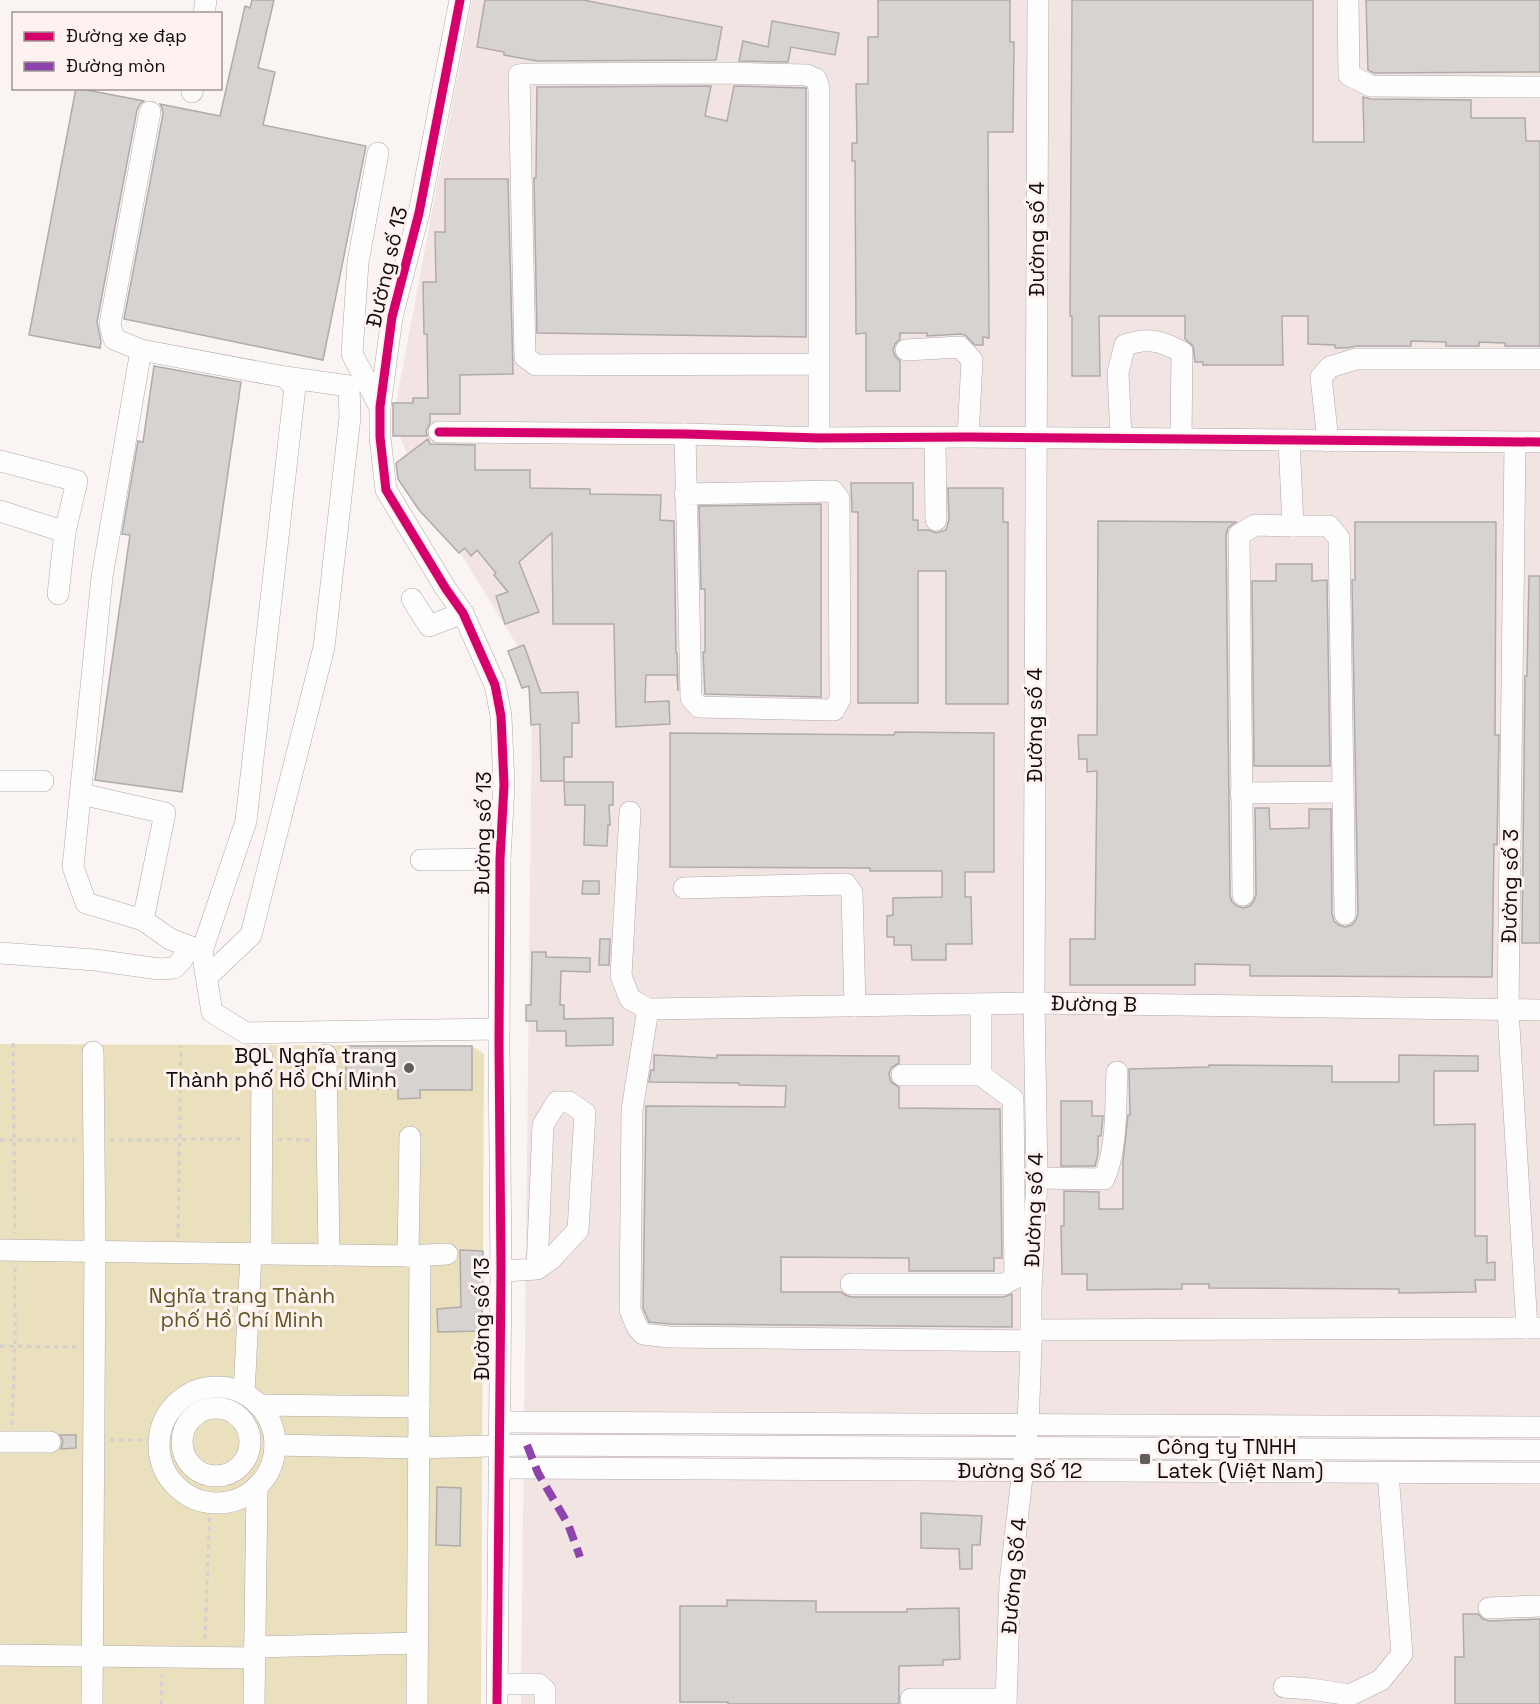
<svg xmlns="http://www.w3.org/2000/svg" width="1540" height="1704" viewBox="0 0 1540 1704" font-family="'Space Grotesk',sans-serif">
<rect width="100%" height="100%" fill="#faf4f3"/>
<!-- built -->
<polygon fill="#f2e4e2" points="472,0 1540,0 1540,1704 521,1704 532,710 520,650 420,487 393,419"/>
<!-- green -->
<polygon fill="#eae0be" points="0,1044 472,1046 484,1054 481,1704 0,1704"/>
<!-- building -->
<g fill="#d7d3d1" stroke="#b0abaa" stroke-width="1.5">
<polygon points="252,0 274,0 258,68 275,72 263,125 366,146 323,360 124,319 163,114 162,108 160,104 220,116 245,6 250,8"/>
<polygon points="485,0 583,0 722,27 716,60 537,61 504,55 504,52 477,47"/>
<polygon points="878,0 1010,0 1010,42 1014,42 1013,132 988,132 989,338 983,337 983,345 975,345 965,335 960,334 927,336 927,333 900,333 900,339 895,344 893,350 895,356 900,361 900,391 866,391 866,333 856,334 855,161 852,161 852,143 857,143 856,84 868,84 868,37 878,37"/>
<polygon points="1072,0 1313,0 1313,142 1364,142 1363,97 1371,99 1471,100 1471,118 1525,118 1526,141 1540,141 1540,346 1505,346 1505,343 1479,342 1479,346 1446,346 1446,342 1411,341 1411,346 1356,346 1347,348 1335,348 1335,345 1308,344 1308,316 1282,316 1283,365 1203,365 1203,362 1195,362 1193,346 1185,339 1185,316 1099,316 1100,376 1072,376 1072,316 1070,316"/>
<polygon points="1366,0 1540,0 1540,72 1374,73 1368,70"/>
<polygon points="772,21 839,33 835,55 791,47 788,62 739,61 743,41 768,47"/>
<polygon points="711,86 705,116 727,121 734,86 806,88 806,337 537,333 534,178 536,178 537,87"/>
<polygon points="76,88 144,101 140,104 137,110 97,322 101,341 100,348 29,335"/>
<polygon points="445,179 508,179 513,374 460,375 460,414 430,414 430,423 426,431 427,436 393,436 393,403 413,403 413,398 428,398 427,334 424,334 423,282 436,282 435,232 445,232"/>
<polygon points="154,366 241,382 182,792 95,780 130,535 122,534 138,441 143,442"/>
<polygon points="428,439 430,444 475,445 475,470 530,470 530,488 590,489 590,494 661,495 660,520 674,521 676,653 677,653 678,691 677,675 646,675 645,702 669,701 670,724 616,727 614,624 553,624 552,533 519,562 539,612 505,624 496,596 508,592 494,575 496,573 477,550 471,556 465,548 459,553 419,510 398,479 396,463"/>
<polygon points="851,483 913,483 913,520 918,520 918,530 929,530 936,533 946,530 949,520 948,488 1003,488 1003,522 1008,522 1008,704 946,704 946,571 918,571 918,703 858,703 858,512 852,512"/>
<polygon points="821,504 821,697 705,694 703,652 705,652 705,589 701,589 699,506"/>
<polygon points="1098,521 1236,522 1228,528 1226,535 1230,896 1232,902 1237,906 1243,908 1250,906 1254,901 1256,895 1255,808 1269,808 1270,829 1309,828 1309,809 1331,809 1332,914 1334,921 1339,925 1345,927 1352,925 1356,920 1358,914 1352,580 1355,580 1355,522 1496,522 1495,735 1499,735 1497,845 1494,844 1492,977 1250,976 1250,965 1195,964 1195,985 1070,985 1070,939 1095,939 1097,771 1087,772 1087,759 1079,759 1078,735 1097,735"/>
<polygon points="1276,564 1312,564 1312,581 1327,580 1330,766 1254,766 1252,581 1276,581"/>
<polygon points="1529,576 1540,576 1540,943 1522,943 1525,676 1527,676"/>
<polygon points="524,645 541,693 578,692 579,723 572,723 572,757 564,757 564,781 541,781 540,724 531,725 529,686 522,688 508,651"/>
<polygon points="895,732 994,733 994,872 965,872 965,897 971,897 972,944 946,944 946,960 912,960 911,945 894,945 894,937 887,937 887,916 893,915 893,898 942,897 942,871 870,871 870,868 670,867 670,733 894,735"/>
<polygon points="564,782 613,782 613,805 609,805 610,825 608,825 607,846 584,845 585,805 565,805"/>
<polygon points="583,881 599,881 599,894 582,894"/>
<polygon points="600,939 610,939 609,965 599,965"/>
<polygon points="532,952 546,952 546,957 590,958 590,972 561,971 560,1005 564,1005 564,1019 613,1018 613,1045 566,1046 566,1031 537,1031 537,1021 526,1021 526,1005 531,1005"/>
<polygon points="346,1046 472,1046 472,1090 420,1090 420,1098 398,1099 398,1089 346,1089"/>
<polygon points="654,1055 717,1058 717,1055 899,1056 899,1063 891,1068 889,1074 891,1082 899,1087 899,1108 1000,1109 1002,1258 994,1258 994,1271 909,1271 909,1258 781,1257 781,1292 841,1292 845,1295 851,1297 1004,1297 1012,1294 1012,1327 670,1324 649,1322 643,1308 646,1106 785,1107 786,1086 739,1085 739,1083 649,1082 651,1070 654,1070"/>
<polygon points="1399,1055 1478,1056 1478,1071 1434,1071 1434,1125 1475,1124 1475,1236 1487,1236 1487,1263 1495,1262 1495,1280 1475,1280 1476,1292 1399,1293 1399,1289 1209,1288 1209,1284 1182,1284 1182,1289 1087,1290 1087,1274 1062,1274 1061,1226 1064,1226 1064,1191 1099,1192 1099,1209 1123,1209 1123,1161 1128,1115 1130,1115 1129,1069 1209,1067 1209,1065 1332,1066 1332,1082 1399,1082"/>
<polygon points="1061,1101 1092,1101 1092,1116 1103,1116 1101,1136 1098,1136 1098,1154 1095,1166 1061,1166"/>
<polygon points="460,1250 483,1251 482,1331 438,1332 437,1309 461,1307"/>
<polygon points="60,1435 76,1435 76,1448 61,1449 63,1441"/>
<polygon points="437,1487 461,1488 460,1546 436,1545"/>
<polygon points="921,1513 982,1516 980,1545 972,1545 972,1569 960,1569 959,1549 921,1548"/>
<polygon points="727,1600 816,1601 816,1612 907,1612 907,1609 959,1608 960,1659 943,1660 943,1665 899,1666 899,1704 728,1704 728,1702 680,1702 680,1606 727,1606"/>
<polygon points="1463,1614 1478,1614 1483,1619 1490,1621 1540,1619 1540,1704 1455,1704 1455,1657 1464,1657"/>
</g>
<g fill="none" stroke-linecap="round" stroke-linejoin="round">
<defs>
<g id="minor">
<polyline points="460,0 419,213 392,317 380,407 380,437 386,490 446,589 463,613 495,685 501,716 504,785 500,859 499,1044 501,1271 497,1704"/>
<polyline points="1348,0 1349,75 1371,86 1540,87"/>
<polyline points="204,14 206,0"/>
<polyline points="192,92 193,88"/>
<polyline points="150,112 110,324 114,339 141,350 285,377 295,387 246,821 202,951 212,1012 246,1033 499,1029"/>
<polyline points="378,153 358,262 352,354 380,407"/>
<polyline points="141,350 102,577 73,867 86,903 143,920 170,939 202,951"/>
<polyline points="906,350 960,347 972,360 968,437"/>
<polyline points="818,364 536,365 525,357 519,75 528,74 722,73 807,75 816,79 819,88 819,438"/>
<polyline points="439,432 685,434 819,438 968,437 1540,442"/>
<polyline points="685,434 691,698 699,707 834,710 840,699 839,499 833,491 685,494"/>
<polyline points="935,438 936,520"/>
<path d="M1121,438L1118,372L1125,345C1149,337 1161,341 1182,352L1181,439"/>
<polyline points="1328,441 1321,377 1330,367 1356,359 1540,359"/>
<polyline points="1515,443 1508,1010 1527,1328"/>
<polyline points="0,461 77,481 65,532 0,511"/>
<polyline points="1293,526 1329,526 1339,538 1345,914"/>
<polyline points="58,594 65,532"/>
<polyline points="412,599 429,626 463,613"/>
<polyline points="0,781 43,781"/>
<polyline points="1241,793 1342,792"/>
<polyline points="81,794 165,813 143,920"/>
<polyline points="630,812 621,976 630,999 648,1009 1034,1003 1540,1010"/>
<polyline points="421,860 500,859"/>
<polyline points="684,888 846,884 852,893 855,1006"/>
<polyline points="1243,895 1239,535 1255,525 1293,526 1289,440"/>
<polyline points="0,953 95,960 159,969 174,968 182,960 188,946"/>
<polyline points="207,977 251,935 324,647 350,417 349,386 285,377"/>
<polyline points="648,1009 632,1110 630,1310 637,1327 643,1334 669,1337 1031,1341"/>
<polyline points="326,1055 329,1255"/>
<polyline points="902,1075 981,1075"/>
<path d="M1037,1178L1104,1179C1118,1146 1115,1107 1117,1072"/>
<polyline points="0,1250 408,1256 447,1254"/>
<polyline points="261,1254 262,1057"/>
<polyline points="408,1256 410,1137"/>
<polyline points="501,1271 537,1269 551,1259 578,1230 585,1113 569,1102 557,1102 543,1125 537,1269"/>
<polyline points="851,1284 1004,1284 1015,1278 1013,1099 981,1075 981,1004"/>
<polyline points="1031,1330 1539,1328"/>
<circle cx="217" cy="1445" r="58"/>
<polyline points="244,1394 251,1254"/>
<polyline points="258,1405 419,1407"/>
<circle cx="216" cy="1442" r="34"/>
<polyline points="500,1422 1540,1427"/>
<polyline points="0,1442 50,1442"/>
<polyline points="275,1445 414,1448 527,1445 1540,1450"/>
<polyline points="499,1468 1540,1473"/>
<polyline points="1489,1608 1540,1606"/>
<polyline points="254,1647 418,1643"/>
<polyline points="0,1655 254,1658"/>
<polyline points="498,1684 538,1684 545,1690 545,1704"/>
<polyline points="1284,1687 1311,1689 1350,1695 1381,1680 1402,1654 1388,1473"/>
<polyline points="911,1699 1006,1699"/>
<polyline points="92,1704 95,1252 93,1052"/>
<polyline points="254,1704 257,1486"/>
<polyline points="417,1704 420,1256"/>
<polyline points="1006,1704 1010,1582 1028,1425 1031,1348 1031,1290 1037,1178 1034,1003 1038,0"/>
</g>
</defs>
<!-- minor casing -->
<use href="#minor" stroke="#afaaaa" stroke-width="22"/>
<!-- path -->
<g stroke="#d2d0d0" stroke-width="3" stroke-dasharray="4.5 4.5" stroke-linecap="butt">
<polyline points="13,1043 15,1233"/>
<polyline points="278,1139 310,1140"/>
<polyline points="0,1140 76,1140"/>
<polyline points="110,1140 244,1139"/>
<polyline points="178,1237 181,1046"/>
<polyline points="0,1346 77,1347"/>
<polyline points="12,1425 15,1346 15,1266"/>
<polyline points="110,1440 160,1440"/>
<polyline points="250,1445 258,1445"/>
<polyline points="205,1639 210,1503"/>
<polyline points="161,1704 162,1674"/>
</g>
<!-- minor -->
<use href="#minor" stroke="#fefdfd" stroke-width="21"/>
<!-- quiet -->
<polyline stroke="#8e44ad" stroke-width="8" stroke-dasharray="15 8" stroke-linecap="butt" points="527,1445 538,1473 568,1524 580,1557"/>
<defs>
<g id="cycleway">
<polyline points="460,0 419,213 392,317 380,407 380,437 386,490 446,589 463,613 495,685 501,716 504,785 500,859 499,1044 501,1271 497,1704"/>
<polyline points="439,432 685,434 819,438 968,437 1540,442"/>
</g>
</defs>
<!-- cycleway casing -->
<use href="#cycleway" stroke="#fdf2f0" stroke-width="13"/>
<!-- cycleway -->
<use href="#cycleway" stroke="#d6006c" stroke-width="9"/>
</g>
<!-- markers -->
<g fill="#625d5d" stroke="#fdf2f0" stroke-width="2">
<circle cx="409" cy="1068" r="6"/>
<rect x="1139" y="1453" width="12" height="12" rx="3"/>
</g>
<g text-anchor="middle" stroke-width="6" stroke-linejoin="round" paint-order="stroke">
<!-- street labels -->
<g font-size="21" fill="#100c0c" stroke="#fdf2f0">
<text transform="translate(1037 239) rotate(-90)" y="7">Đường số 4</text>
<text transform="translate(387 267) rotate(-77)" y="7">Đường số 13</text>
<text transform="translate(1035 725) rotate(-90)" y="7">Đường số 4</text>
<text transform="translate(483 833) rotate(-89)" y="7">Đường số 13</text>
<text transform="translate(1510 886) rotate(-89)" y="7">Đường số 3</text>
<text transform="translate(1094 1004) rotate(1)" y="7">Đường B</text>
<text transform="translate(1034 1210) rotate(-88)" y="7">Đường số 4</text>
<text transform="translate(482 1319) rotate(-90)" y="7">Đường số 13</text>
<text x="1020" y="1478">Đường Số 12</text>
<text transform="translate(1014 1576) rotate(-85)" y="7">Đường Số 4</text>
</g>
<!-- poi labels -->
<g font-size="21" fill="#100c0c" stroke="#fdf2f0" text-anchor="end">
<text x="397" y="1063">BQL Nghĩa trang<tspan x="397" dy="24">Thành phố Hồ Chí Minh</tspan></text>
<text x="1157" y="1454" text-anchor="start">Công ty TNHH<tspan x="1157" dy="24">Latek (Việt Nam)</tspan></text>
</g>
<!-- park labels -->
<g font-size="21" fill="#635622" stroke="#fdf2f0">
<text x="242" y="1303">Nghĩa trang Thành<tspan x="242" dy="24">phố Hồ Chí Minh</tspan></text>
</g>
</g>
<!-- legend -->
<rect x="12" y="12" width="210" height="78" fill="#fdf2f0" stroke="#9e9695" stroke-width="1.5"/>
<rect x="24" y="32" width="30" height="9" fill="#d6006c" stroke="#9e9695" stroke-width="1.5"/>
<text x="66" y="42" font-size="18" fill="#100c0c">Đường xe đạp</text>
<rect x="24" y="62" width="30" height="9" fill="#8e44ad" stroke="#9e9695" stroke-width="1.5"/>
<text x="66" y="72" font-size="18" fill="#100c0c">Đường mòn</text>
</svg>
